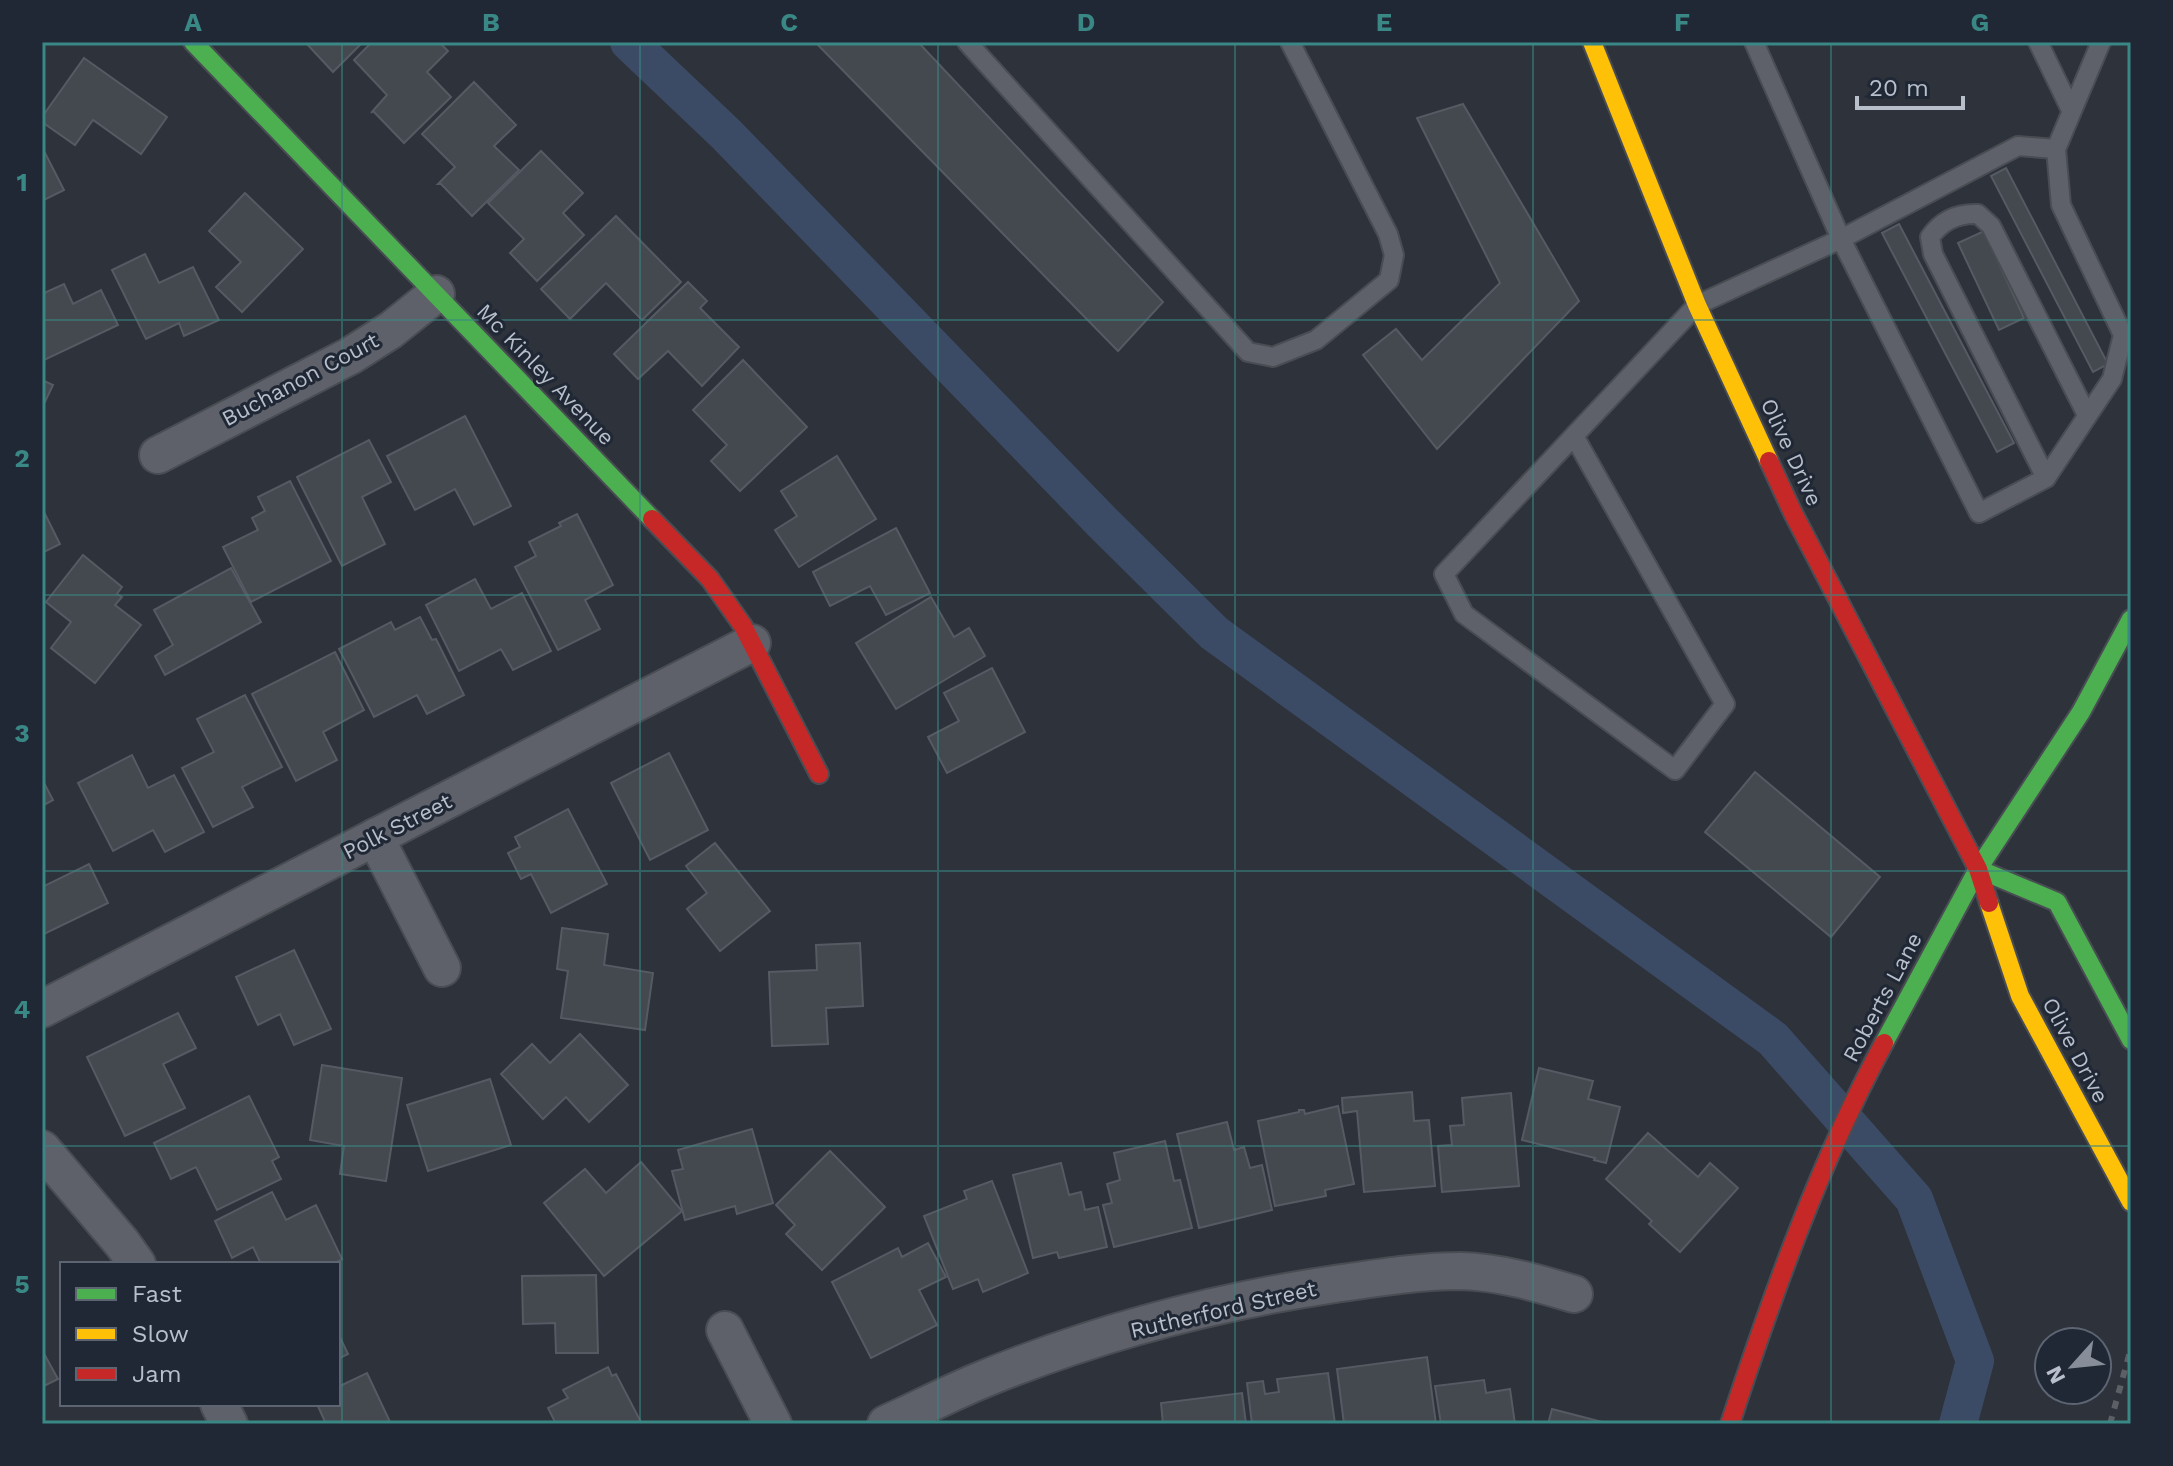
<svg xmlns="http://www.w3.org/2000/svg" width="2173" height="1466" viewBox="0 0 2173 1466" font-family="'Work Sans',sans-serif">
<rect width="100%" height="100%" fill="#2d323b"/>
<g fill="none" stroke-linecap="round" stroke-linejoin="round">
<!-- canal -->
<polyline stroke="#3c4b65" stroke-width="38" points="629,42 727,135 1102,522 1214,633 1773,1039 1914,1199 1975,1361 1958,1424"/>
</g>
<!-- building -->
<g fill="#44484f" stroke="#555a63" stroke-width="2">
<polygon points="305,42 363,42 333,72"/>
<polygon points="372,42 439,42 448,51 427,72 451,97 404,143 373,111 371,113 387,95 354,60"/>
<polygon points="815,42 918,42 1163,302 1118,351"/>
<polygon points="84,58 167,117 141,154 93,120 75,145 42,122 42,117"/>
<polygon points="474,82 516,125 494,146 519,170 472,216 441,184 438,184 455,167 422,134"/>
<polygon points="1463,104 1579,301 1437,449 1363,355 1396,329 1422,360 1500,283 1417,118"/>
<polygon points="42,147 64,190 42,201"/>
<polygon points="541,151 583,193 563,213 584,235 537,281 510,253 524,239 488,203"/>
<polygon points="2006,168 2108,364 2093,372 1991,176"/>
<polygon points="245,193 303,249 242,312 216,287 241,262 209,231"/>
<polygon points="616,216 681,282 642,320 606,283 570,319 541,289"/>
<polygon points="1899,224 2014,443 1997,452 1882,233"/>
<polygon points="1984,231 2024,318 1999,330 1958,243"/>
<polygon points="145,254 159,283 193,267 219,320 184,336 179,323 146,339 112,270"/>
<polygon points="688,282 707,301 700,308 739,347 702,386 668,351 638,379 614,354"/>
<polygon points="64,284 73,304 101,290 118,325 42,361 42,294"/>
<polygon points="743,360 807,427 740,491 711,461 727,445 693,410"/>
<polygon points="42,380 53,385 42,408"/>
<polygon points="465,416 511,506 474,525 455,489 415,510 387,456"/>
<polygon points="369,440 391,482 362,497 385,544 342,566 297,477"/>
<polygon points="837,456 876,519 799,567 775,530 797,516 781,491"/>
<polygon points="290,481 331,561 251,602 223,547 258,530 252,518 265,511 258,497"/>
<polygon points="42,508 60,544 42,553"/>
<polygon points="577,514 613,585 585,600 600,629 558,650 515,567 536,556 529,542 561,526 559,523"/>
<polygon points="896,528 930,593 886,615 870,586 830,606 813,572"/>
<polygon points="83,555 122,587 117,594 122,597 115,605 141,625 95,683 51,648 71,622 46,602"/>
<polygon points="231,568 261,622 165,675 155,656 173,645 154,610"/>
<polygon points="475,579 491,609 522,593 551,651 513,670 501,649 459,671 426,605"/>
<polygon points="931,597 954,637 969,628 985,656 896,709 856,643"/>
<polygon points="420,617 432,640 436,639 464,695 427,714 417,695 374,717 339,649 391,622 395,630"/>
<polygon points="335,652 364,710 323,732 337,760 296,781 252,694"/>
<polygon points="992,668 1025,732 947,773 928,737 959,721 944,693"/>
<polygon points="245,695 282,767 242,787 253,807 213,827 182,768 214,752 197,719"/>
<polygon points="669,753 708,830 650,860 611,783"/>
<polygon points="132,755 148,788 174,775 204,832 165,852 153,830 113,851 78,783"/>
<polygon points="1755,772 1880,877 1831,937 1705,832"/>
<polygon points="42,779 53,800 42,806"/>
<polygon points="568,809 607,884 551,913 531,874 521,879 508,853 520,847 515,837"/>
<polygon points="715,843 770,911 720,951 687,909 707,893 686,866"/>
<polygon points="89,864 108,903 42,935 42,887"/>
<polygon points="562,928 608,934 604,965 653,973 645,1030 561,1018 568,971 557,969"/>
<polygon points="860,943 863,1006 826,1008 828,1044 772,1046 769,972 817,970 816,945"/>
<polygon points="294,950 331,1029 294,1045 280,1014 258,1025 236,977"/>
<polygon points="178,1013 196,1048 163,1064 185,1108 125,1136 87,1057"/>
<polygon points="580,1034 628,1085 589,1122 566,1097 543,1119 501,1074 532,1044 550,1063"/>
<polygon points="322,1065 402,1078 386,1181 340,1174 344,1146 310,1140"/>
<polygon points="1539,1068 1593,1081 1588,1099 1620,1107 1606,1163 1594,1160 1595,1158 1522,1140"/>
<polygon points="490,1079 511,1145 428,1171 407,1105"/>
<polygon points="1412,1092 1414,1121 1429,1120 1435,1186 1364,1192 1357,1111 1343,1113 1342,1098"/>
<polygon points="1511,1093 1519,1186 1442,1192 1438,1146 1452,1145 1450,1126 1464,1125 1462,1098"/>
<polygon points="249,1096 279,1157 272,1161 281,1179 217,1210 196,1167 171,1179 154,1143"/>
<polygon points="1338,1106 1354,1184 1325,1190 1326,1196 1275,1206 1258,1121 1299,1112 1299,1110 1304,1110 1305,1114"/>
<polygon points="1227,1122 1234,1150 1244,1147 1250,1168 1262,1165 1272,1210 1199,1228 1177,1134"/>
<polygon points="752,1129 773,1203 737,1214 735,1206 685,1220 672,1171 683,1169 678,1150"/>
<polygon points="1648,1133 1698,1177 1710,1163 1738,1188 1680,1252 1649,1224 1652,1221 1606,1179"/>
<polygon points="1165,1141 1174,1181 1180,1180 1192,1228 1114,1247 1103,1205 1112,1203 1107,1184 1120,1180 1114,1153"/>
<polygon points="830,1151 885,1207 822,1270 786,1234 795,1225 776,1205"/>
<polygon points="641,1162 682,1211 604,1276 544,1203 585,1169 606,1193"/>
<polygon points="1061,1163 1069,1195 1081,1192 1085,1210 1098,1207 1107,1247 1059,1258 1057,1252 1033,1258 1013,1175"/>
<polygon points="992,1181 1028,1273 983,1292 978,1279 953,1289 924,1216 967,1199 964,1191"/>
<polygon points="272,1192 286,1220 316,1205 342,1259 333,1264 261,1264 253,1247 232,1258 215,1221"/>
<polygon points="928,1243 946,1277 919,1290 937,1325 871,1358 832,1282 898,1248 902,1257"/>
<polygon points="596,1275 598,1353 556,1353 555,1323 523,1324 522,1276"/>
<polygon points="338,1333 348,1354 338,1359"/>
<polygon points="42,1350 58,1379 42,1387"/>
<polygon points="1427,1357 1436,1424 1344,1424 1337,1369"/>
<polygon points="608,1367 612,1376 616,1374 642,1424 556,1424 548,1408 568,1398 563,1390"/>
<polygon points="367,1373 391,1424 326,1424 317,1404 338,1404 338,1387"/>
<polygon points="1328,1373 1335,1424 1252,1424 1247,1383 1263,1381 1265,1394 1279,1392 1277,1379"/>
<polygon points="1484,1380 1486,1393 1510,1389 1515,1424 1441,1424 1435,1386"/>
<polygon points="1242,1393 1246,1424 1163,1424 1161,1403"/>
<polygon points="1552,1409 1610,1424 1548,1424"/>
</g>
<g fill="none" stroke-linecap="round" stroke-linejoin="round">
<defs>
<g id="lane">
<polyline points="967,42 1248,352 1273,357 1316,340 1389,280 1394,255 1388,234 1290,42"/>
<polyline points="1754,42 1841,239 1979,513 2046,478 2112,379 2123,335 2061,205 2056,149 2101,42"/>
<polyline points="2038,42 2071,110"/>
<polyline points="1574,436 1725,704 1675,770 1464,614 1444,574 1697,305 1841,239 2018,146 2056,149"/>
<path d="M2046,478L1933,254L1930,237C1942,220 1959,213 1978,214L1991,226L2087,415"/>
</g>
<g id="street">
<polyline points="158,455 350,356 391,330 436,294"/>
<polyline points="375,837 442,968"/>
<polyline points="42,1009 752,643"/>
<polyline points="42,1149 122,1243 137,1264"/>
<polyline points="725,1330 773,1424"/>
<polyline points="219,1404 229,1424"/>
<path d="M886,1424C917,1410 948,1394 979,1381C1093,1334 1214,1302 1335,1284C1377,1278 1419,1271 1461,1271C1500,1272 1537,1283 1574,1294"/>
</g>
<g id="fast">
<polyline points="193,42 652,519"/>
<polyline points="1978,869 2057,902 2131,1040"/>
<polyline points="1884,1043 1978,869 2081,712 2131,619"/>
</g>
<g id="slow">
<polyline points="1592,42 1697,305 1769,461"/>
<polyline points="1989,903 2020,996 2131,1202"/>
</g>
<g id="jam">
<polyline points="1769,461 1793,513 1978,869 1989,903"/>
<polyline points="652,519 710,579 743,626 819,774"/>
<path d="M1730,1424C1773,1293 1819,1164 1884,1043"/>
</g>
</defs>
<!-- lane casing -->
<use href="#lane" stroke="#494d53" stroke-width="22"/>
<!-- street casing -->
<use href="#street" stroke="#494d53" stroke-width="40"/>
<!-- fast casing -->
<use href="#fast" stroke="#494d53" stroke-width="22"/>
<!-- slow casing -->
<use href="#slow" stroke="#494d53" stroke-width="22"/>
<!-- jam casing -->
<use href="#jam" stroke="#494d53" stroke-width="22"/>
<!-- lane -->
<use href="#lane" stroke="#5e6169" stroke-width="18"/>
<!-- street -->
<use href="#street" stroke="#5e6169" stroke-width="36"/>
<!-- fast -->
<use href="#fast" stroke="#4caf50" stroke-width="18"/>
<!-- slow -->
<use href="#slow" stroke="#ffc107" stroke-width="18"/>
<!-- jam -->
<use href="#jam" stroke="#c62828" stroke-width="18"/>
<!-- rail -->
<polyline stroke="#5c6066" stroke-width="6" stroke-dasharray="8 8" stroke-linecap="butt" points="2110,1424 2131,1348"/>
</g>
<!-- grid -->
<path fill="none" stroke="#398885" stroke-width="2" stroke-opacity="0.55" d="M342,42V1424M640,42V1424M938,42V1424M1235,42V1424M1533,42V1424M1831,42V1424M42,320H2131M42,595H2131M42,871H2131M42,1146H2131"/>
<g text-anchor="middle" stroke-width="6" stroke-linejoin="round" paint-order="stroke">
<!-- street labels -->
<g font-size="22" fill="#b8bfcb" stroke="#202836">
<text transform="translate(546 374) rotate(46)" y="8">Mc Kinley Avenue</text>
<text transform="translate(300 379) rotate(-28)" y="8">Buchanon Court</text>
<text transform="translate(1792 452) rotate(65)" y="8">Olive Drive</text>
<text transform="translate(397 826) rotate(-27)" y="8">Polk Street</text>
<text transform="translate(1882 997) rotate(-62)" y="8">Roberts Lane</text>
<text transform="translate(2076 1050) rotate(62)" y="8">Olive Drive</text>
<text transform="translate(1223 1309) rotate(-13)" y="8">Rutherford Street</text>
</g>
</g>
<!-- border -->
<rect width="2173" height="1466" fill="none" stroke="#202836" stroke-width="88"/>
<!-- legend -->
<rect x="60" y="1262" width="280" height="144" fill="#202836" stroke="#5d6472" stroke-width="2"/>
<rect x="76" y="1288" width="40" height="12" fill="#4caf50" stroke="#5d6472" stroke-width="2"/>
<text x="132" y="1302" font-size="24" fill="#b8bfcb">Fast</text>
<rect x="76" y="1328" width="40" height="12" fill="#ffc107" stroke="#5d6472" stroke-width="2"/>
<text x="132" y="1342" font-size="24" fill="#b8bfcb">Slow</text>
<rect x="76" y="1368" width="40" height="12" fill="#c62828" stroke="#5d6472" stroke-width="2"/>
<text x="132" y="1382" font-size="24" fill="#b8bfcb">Jam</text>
<!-- north arrow -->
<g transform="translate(2073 1366) rotate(243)"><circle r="38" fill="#202836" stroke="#5d6472" stroke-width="2"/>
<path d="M0-6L14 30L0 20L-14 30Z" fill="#878e99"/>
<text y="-12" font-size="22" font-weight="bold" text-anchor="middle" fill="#b8bfcb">N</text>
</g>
<!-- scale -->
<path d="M1857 96v12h106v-12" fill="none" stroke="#b8bfcb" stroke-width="4"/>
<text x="1869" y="96" font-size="24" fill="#b8bfcb" stroke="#202836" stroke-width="6" paint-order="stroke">20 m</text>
<rect x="44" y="44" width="2085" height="1378" fill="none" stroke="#398885" stroke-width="3"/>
<g font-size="26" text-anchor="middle" font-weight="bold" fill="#398885">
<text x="193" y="31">A</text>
<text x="491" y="31">B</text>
<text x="789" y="31">C</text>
<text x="1086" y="31">D</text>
<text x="1384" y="31">E</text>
<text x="1682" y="31">F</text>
<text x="1980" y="31">G</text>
<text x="22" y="191">1</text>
<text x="22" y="467">2</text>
<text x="22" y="742">3</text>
<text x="22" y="1018">4</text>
<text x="22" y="1293">5</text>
</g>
</svg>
